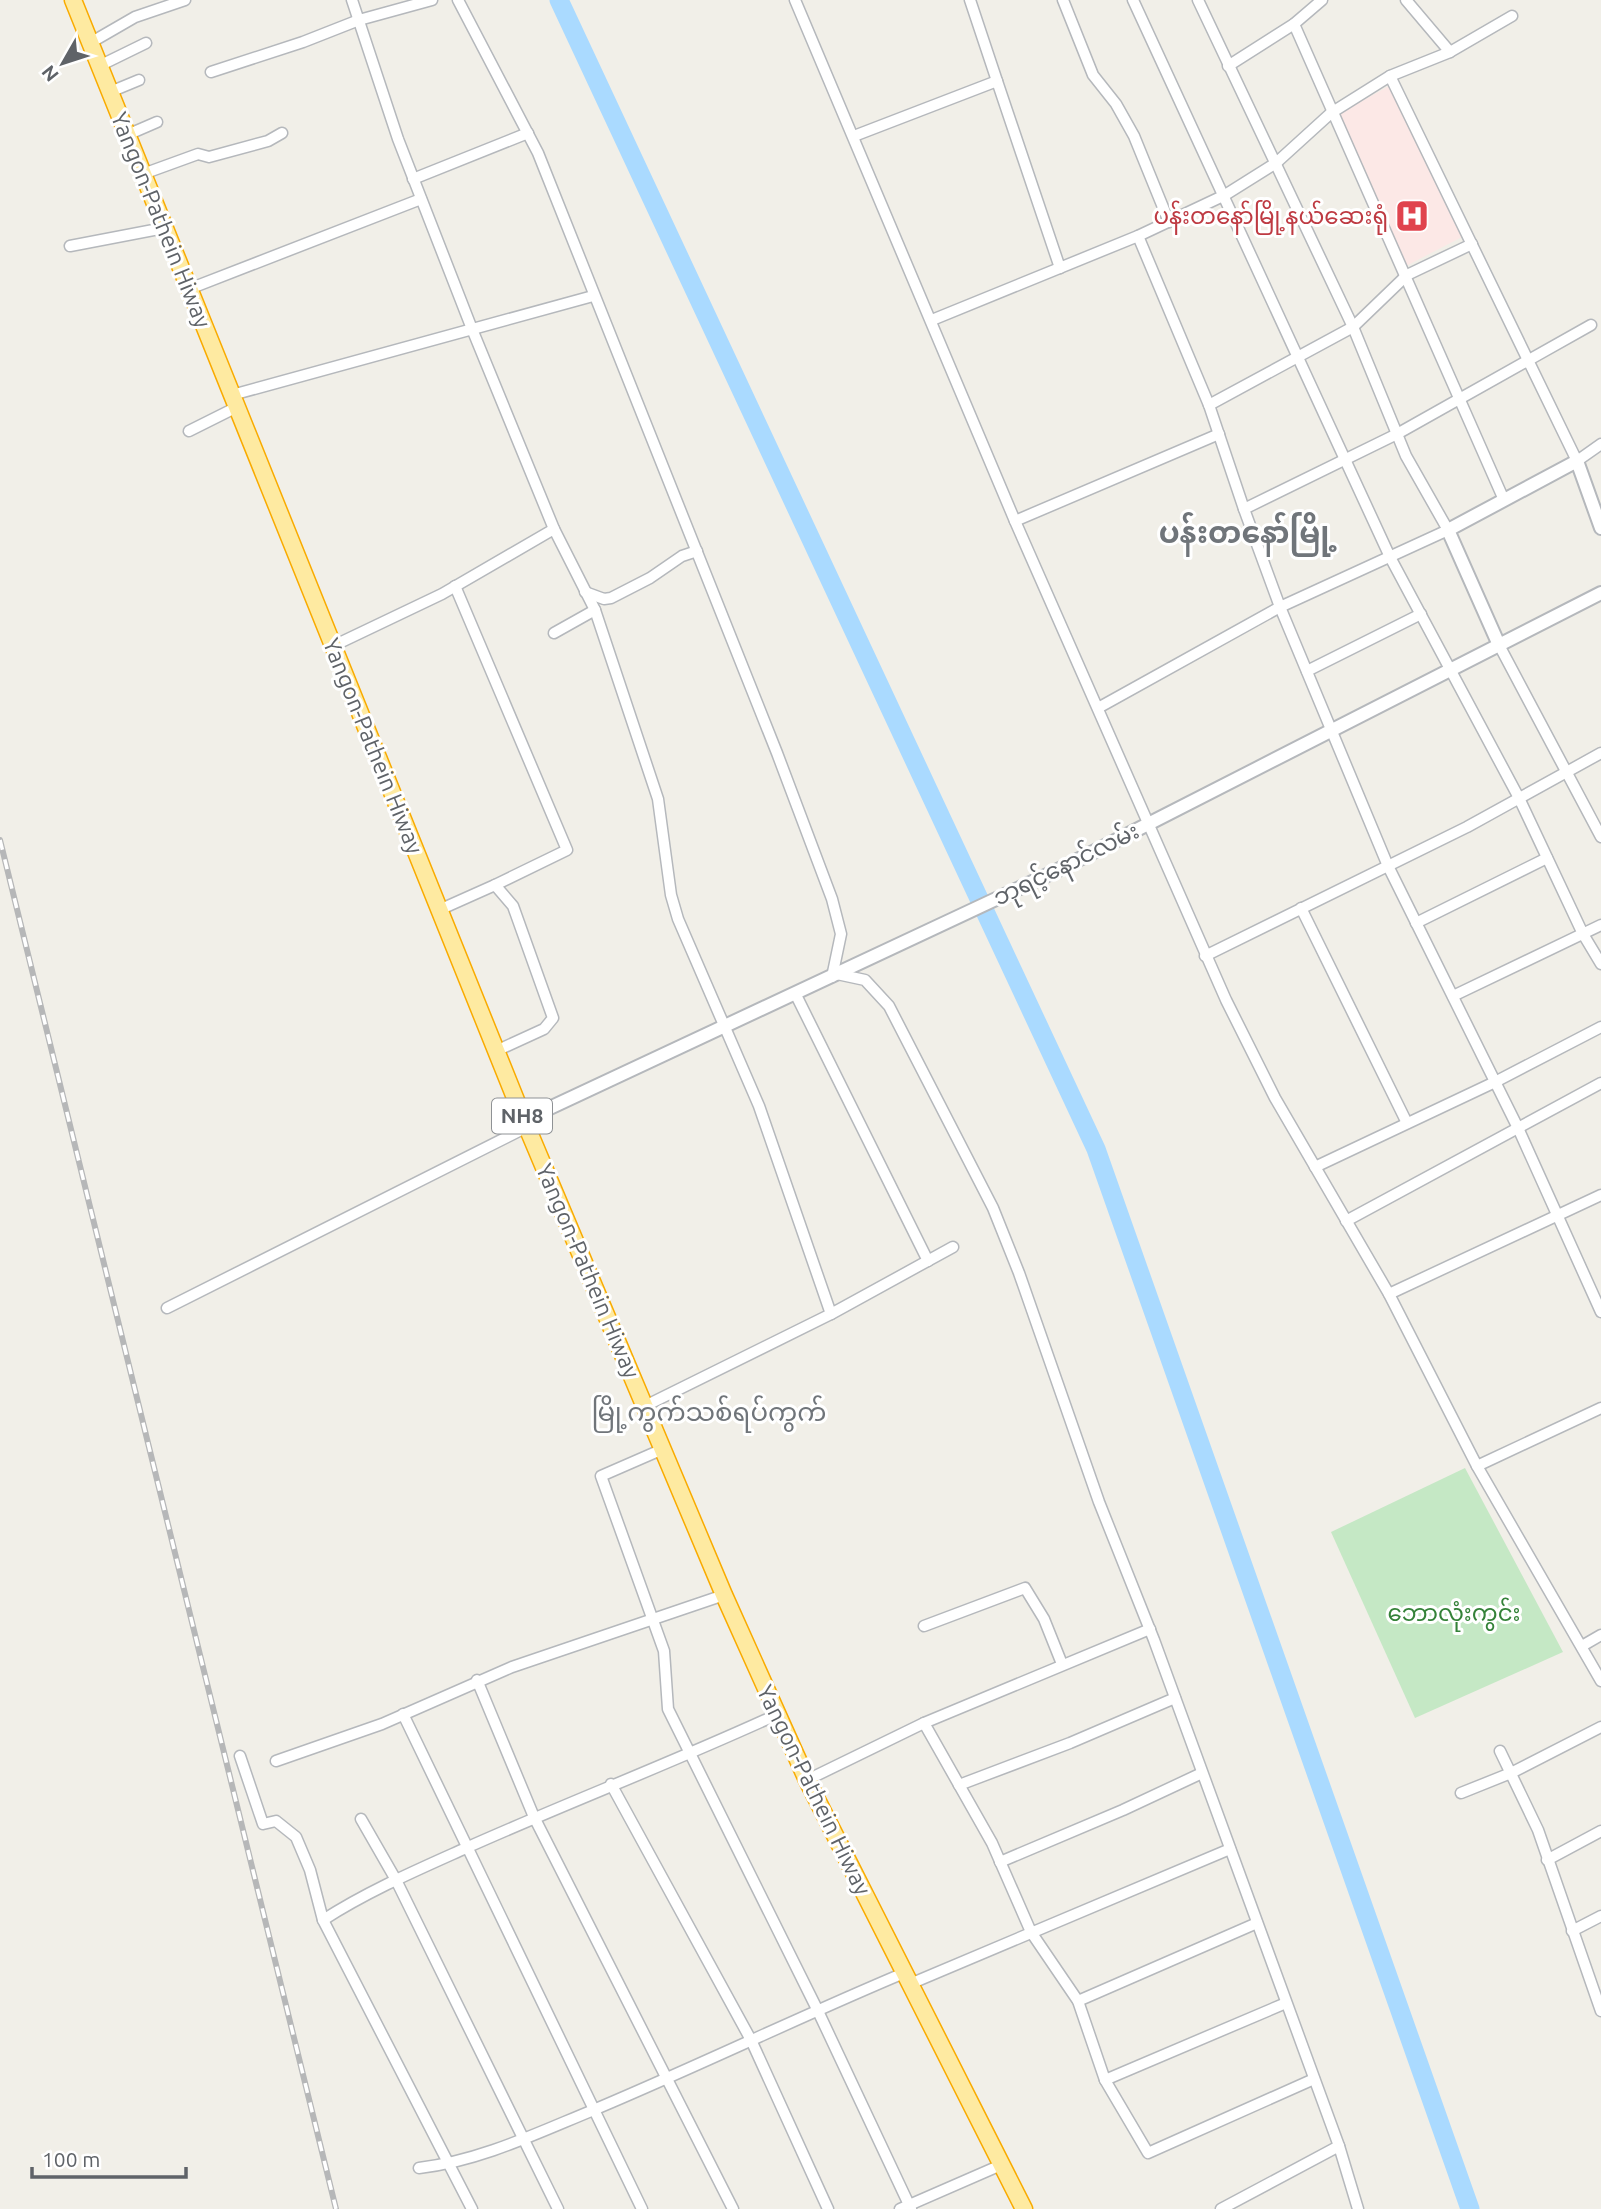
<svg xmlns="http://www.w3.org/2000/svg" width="1601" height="2209" viewBox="0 0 1601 2209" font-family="Ubuntu,'Noto Sans Myanmar',sans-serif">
<rect width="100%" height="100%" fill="#f1efe8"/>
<!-- medical -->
<polygon fill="#fce8e6" points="1389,86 1462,237 1406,266 1337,115"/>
<!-- green -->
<polygon fill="#c5e8c5" points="1465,1468 1563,1652 1415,1718 1331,1532"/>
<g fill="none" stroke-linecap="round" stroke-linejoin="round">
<!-- river -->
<polyline stroke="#aadaff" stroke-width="19" points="559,0 1096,1149 1470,2209"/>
<defs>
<g id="minor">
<polyline points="352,0 398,139 472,329 554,529 595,610 658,799 671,895 678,919 759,1106 831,1314"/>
<polyline points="458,0 538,153 777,753 832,899 841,934 832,977"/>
<polyline points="795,0 1015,521 1226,1000 1275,1098 1389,1294 1477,1466 1601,1681"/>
<polyline points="970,0 997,81"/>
<polyline points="1063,0 1093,75 1116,104 1134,136 1169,222"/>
<polyline points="1133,0 1390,557 1519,798 1583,934 1601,964"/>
<polyline points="1406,0 1450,52"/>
<polyline points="1294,24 1504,500"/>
<polyline points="90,43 135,17 185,0"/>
<polyline points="99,66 146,43"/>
<polyline points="1228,66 1294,24 1322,0"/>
<polyline points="211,72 303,42 359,20 432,0"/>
<polyline points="1390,76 1577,461 1601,444"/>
<polyline points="110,92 139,80"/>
<polyline points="127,135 157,122"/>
<polyline points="854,136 997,81 1060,268"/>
<polyline points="143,174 198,154 209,157 268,141 282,133"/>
<polyline points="413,179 528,133"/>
<polyline points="1138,236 1209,405 1244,509"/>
<polyline points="70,246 164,228"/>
<polyline points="189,289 421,199"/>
<polyline points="932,320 1138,236 1225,195 1276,163 1331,113 1390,76 1450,52 1512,16"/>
<polyline points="1591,325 1397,434 1244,509 1280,607 1388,866 1518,1128 1601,1312"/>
<polyline points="232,395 593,296"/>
<polyline points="1209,405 1353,327 1407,275 1472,244"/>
<polyline points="189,431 237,407"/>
<polyline points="1015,521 1219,434"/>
<polyline points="455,586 567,850 495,885"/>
<polyline points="585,592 604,599 611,598 650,578 682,556 697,551"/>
<polyline points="554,633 595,610"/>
<polyline points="1499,645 1601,837"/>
<polyline points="333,646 442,594 554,529"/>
<polyline points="1307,671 1421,614"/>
<polyline points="1098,708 1280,607 1448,530 1406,456 1353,327 1198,0"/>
<polyline points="1301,908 1407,1123"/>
<polyline points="439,910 495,885 513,906 553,1018 544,1029 496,1051"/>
<polyline points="1416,923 1547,858"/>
<polyline points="1205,956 1467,827 1601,753"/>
<polyline points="837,974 865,980 889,1006 993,1208 1019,1273 1099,1502 1154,1640 1339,2146 1358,2209"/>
<polyline points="795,993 928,1261"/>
<polyline points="1453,996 1601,925"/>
<polyline points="1315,1167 1495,1082 1601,1027"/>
<polyline points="1346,1221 1601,1083"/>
<polyline points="1389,1294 1601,1195"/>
<polyline points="167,1308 527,1127"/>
<polyline points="645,1406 831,1314 953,1247"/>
<polyline points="663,1449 601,1476 664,1651 668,1709 817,2009 911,2209"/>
<polyline points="1477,1466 1601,1408"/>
<polyline points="924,1626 1025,1588 1044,1619 1062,1664"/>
<polyline points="1582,1646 1601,1635"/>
<polyline points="477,1680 534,1817 733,2209"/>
<polyline points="403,1714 642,2209"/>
<polyline points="924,1723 992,1843 1031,1932 1078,2001 1105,2080 1148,2153 1314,2079"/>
<polyline points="1500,1751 1538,1830 1601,2011"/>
<polyline points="240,1756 263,1824 276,1821 296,1837 310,1870 323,1920 472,2209"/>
<polyline points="276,1761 382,1724 512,1667 724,1595"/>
<polyline points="807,1780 924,1723 1150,1629"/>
<polyline points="611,1784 751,2040 828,2209"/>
<polyline points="959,1785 1070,1743 1175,1698"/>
<polyline points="1461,1793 1511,1773 1601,1727"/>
<polyline points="361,1819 396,1880 558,2209"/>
<polyline points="1547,1860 1601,1831"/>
<polyline points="1000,1862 1123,1810 1202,1773"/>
<path d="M323,1920C368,1891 417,1870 466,1848C569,1802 674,1762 776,1715"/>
<polyline points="1572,1931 1601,1916"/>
<polyline points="910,1984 1230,1849"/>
<polyline points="1078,2001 1257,1923"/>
<polyline points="1105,2080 1286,2003"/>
<path d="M419,2168C479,2161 535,2134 591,2111C696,2067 799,2017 904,1973"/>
<polyline points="900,2209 1001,2165"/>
<polyline points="1221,2209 1339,2146"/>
</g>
<g id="tertiary">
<polyline points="1499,645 1448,530 1577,461 1601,528"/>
<polyline points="524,1120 1058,870 1601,593"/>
</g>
<polyline id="trunk" points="73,0 524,1120 724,1595 807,1780 1024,2209"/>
</defs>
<!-- minor casing -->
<use href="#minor" stroke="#b5b8bc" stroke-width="13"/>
<!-- tertiary casing -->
<use href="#tertiary" stroke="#b5b8bc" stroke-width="16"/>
<!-- trunk casing -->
<use href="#trunk" stroke="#f9ab00" stroke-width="19"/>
<!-- minor -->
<use href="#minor" stroke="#fff" stroke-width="10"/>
<!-- tertiary -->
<use href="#tertiary" stroke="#fff" stroke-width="12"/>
<!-- trunk -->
<use href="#trunk" stroke="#feeaa1" stroke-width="16"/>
<defs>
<polyline id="rail" points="0,840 336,2209"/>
</defs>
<!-- rail casing -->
<use href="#rail" stroke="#b6b7b8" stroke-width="6"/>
<!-- rail -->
<use href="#rail" stroke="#fff" stroke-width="3.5" stroke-dasharray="10" stroke-linecap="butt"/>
</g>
<!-- icons -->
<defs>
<symbol id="hospital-square" viewBox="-11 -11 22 22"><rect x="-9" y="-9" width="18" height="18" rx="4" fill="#e0444e" stroke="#fff"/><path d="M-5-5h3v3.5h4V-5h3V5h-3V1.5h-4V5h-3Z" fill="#fff"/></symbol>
</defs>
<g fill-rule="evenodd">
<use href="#hospital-square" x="1393" y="197" width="38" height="38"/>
</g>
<g text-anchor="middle" stroke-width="6" stroke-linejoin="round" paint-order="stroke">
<!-- shield labels -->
<rect fill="#fff" stroke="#8f9295" stroke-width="2" x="492" y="1098.5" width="60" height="35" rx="5"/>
<g font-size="21" font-weight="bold" fill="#5f6368">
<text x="522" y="1123">NH8</text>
</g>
<!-- health labels -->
<g font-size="23" fill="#be3a42" stroke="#fff" text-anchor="end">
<text x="1388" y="224">ပန်းတနော်မြို့နယ်ဆေးရုံ</text>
</g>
<!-- street labels -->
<g font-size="23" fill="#5f6368" stroke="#fff">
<text transform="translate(161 220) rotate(68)" y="8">Yangon-Pathein Hiway</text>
<text transform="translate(373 746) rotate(68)" y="8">Yangon-Pathein Hiway</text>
<text transform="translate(1066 864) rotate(-26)" y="8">ဘုရင့်နောင်လမ်း</text>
<text transform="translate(588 1271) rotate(67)" y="8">Yangon-Pathein Hiway</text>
<text transform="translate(814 1790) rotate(64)" y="8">Yangon-Pathein Hiway</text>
</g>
<!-- park labels -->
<g font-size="23" fill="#348238" stroke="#fff">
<text x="1454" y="1621">ဘောလုံးကွင်း</text>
</g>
<!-- quarter labels -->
<g font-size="26" fill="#70757a" stroke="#fff">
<text x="709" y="1421">မြို့ကွက်သစ်ရပ်ကွက်</text>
</g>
<!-- district labels -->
<g font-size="30" font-weight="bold" fill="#70757a" stroke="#fff">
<text x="1248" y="543">ပန်းတနော်မြို့</text>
</g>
</g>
<!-- north arrow -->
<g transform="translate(63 63) rotate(231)" stroke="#ffffff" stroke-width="5" paint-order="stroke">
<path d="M0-5L12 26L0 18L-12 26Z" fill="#5f6368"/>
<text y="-10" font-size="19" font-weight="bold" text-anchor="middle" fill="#5f6368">N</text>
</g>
<!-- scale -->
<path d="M32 2167v10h154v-10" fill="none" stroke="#5f6368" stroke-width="3.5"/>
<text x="42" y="2167" font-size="21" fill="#5f6368" stroke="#ffffff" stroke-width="5" paint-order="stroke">100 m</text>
</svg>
